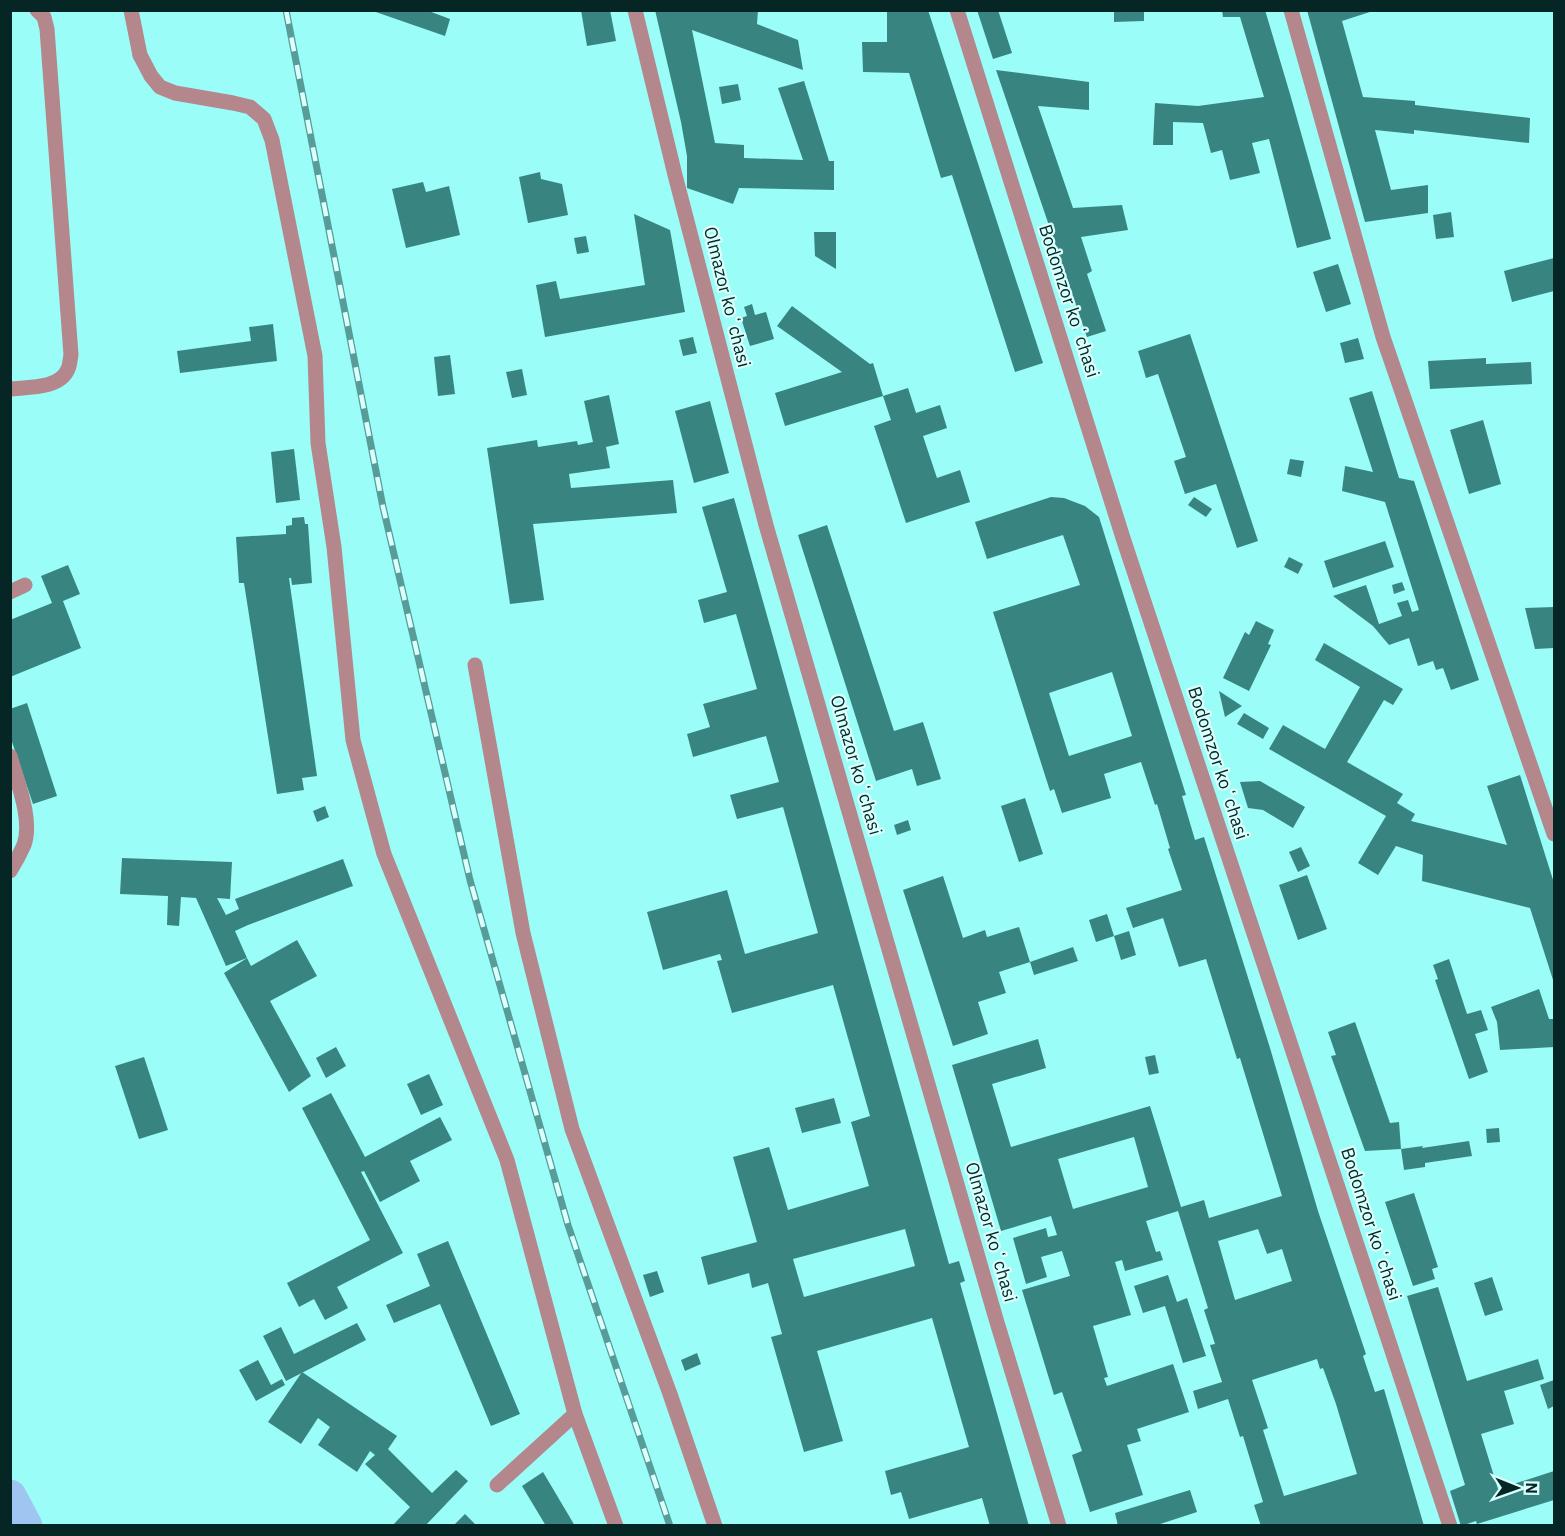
<svg xmlns="http://www.w3.org/2000/svg" width="1565" height="1536" viewBox="0 0 1565 1536" font-family="'IBM Plex Sans',sans-serif">
<rect width="100%" height="100%" fill="#9afdf8"/>
<g fill="none" stroke-linecap="round" stroke-linejoin="round">
<!-- canal -->
<polyline stroke="#9fc5f1" stroke-width="33" points="10,1496 26,1526"/>
</g>
<!-- building -->
<g fill="#388481" fill-rule="evenodd">
<polygon points="370,10 426,10 450,19 445,36"/>
<polygon points="581,10 610,10 616,41 587,46"/>
<polygon points="655,10 758,10 757,24 798,40 803,70 692,30 715,143 744,145 744,158 803,160 778,88 804,81 829,161 834,161 834,190 739,188 733,204 687,188 687,156 681,122"/>
<polygon points="887,10 928,10 1043,363 1015,372 952,175 941,178 909,73 863,72 862,42 887,42"/>
<polygon points="977,10 998,10 1012,53 993,59"/>
<polygon points="1114,10 1144,10 1144,21 1114,22"/>
<polygon points="1222,10 1265,10 1290,94 1331,239 1297,248 1269,139 1252,143 1260,173 1230,180 1222,150 1211,153 1203,123 1173,122 1173,145 1153,145 1155,103 1198,106 1264,97 1240,17 1223,17"/>
<polygon points="1307,10 1376,10 1342,21 1363,97 1415,101 1415,105 1530,118 1529,143 1414,130 1414,134 1375,130 1391,190 1428,185 1428,213 1365,222"/>
<polygon points="996,70 1089,82 1089,110 1038,106 1073,208 1122,205 1128,230 1081,237 1092,271 1087,274 1106,331 1087,337"/>
<polygon points="738,84 741,100 722,104 719,87"/>
<polygon points="540,172 541,179 562,184 568,215 528,223 519,177"/>
<polygon points="423,182 426,192 449,186 460,235 406,248 392,189"/>
<polygon points="1451,212 1454,237 1436,239 1433,215"/>
<polygon points="634,214 670,230 685,312 545,337 536,285 556,281 560,299 645,285"/>
<polygon points="814,232 836,232 836,269 815,256"/>
<polygon points="586,236 589,252 577,254 574,238"/>
<polygon points="1554,258 1554,291 1512,302 1504,271"/>
<polygon points="1338,264 1351,304 1326,312 1313,272"/>
<polygon points="752,304 755,315 766,312 774,339 750,346 741,318 747,316 744,307"/>
<polygon points="792,306 870,364 873,363 883,396 785,426 775,393 842,372 777,326"/>
<polygon points="273,324 277,361 180,373 177,351 251,341 249,327"/>
<polygon points="1190,334 1258,541 1237,548 1216,484 1185,494 1174,461 1186,457 1158,374 1146,378 1138,351"/>
<polygon points="693,337 697,353 683,356 679,340"/>
<polygon points="1358,338 1364,359 1345,363 1340,343"/>
<polygon points="450,355 455,394 438,396 434,357"/>
<polygon points="1486,358 1486,364 1531,362 1532,384 1430,389 1428,361"/>
<polygon points="522,369 527,395 512,398 506,372"/>
<polygon points="908,388 916,413 940,405 947,428 923,436 937,478 960,470 970,502 906,523 874,426 891,420 883,396"/>
<polygon points="1372,391 1399,478 1414,481 1479,680 1451,690 1443,668 1436,670 1433,661 1418,666 1409,638 1389,645 1373,626 1333,596 1366,585 1379,624 1402,616 1397,603 1408,600 1412,612 1419,610 1385,502 1342,491 1345,466 1373,472 1349,398"/>
<polygon points="609,395 619,444 606,447 610,468 569,474 571,488 673,480 677,513 533,524 544,600 510,604 487,448 537,440 538,447 577,441 578,445 593,442 584,401"/>
<polygon points="710,401 729,473 694,483 675,411"/>
<polygon points="1483,420 1501,484 1469,494 1450,430"/>
<polygon points="294,449 300,500 276,503 271,452"/>
<polygon points="1290,459 1304,461 1301,477 1287,474"/>
<path d="M1051,497L1064,498L1085,506L1099,517L1186,795L1182,796L1195,840L1204,837L1270,1048L1318,1211L1366,1354L1363,1356L1375,1392L1384,1389L1424,1526H1261L1254,1505L1263,1502L1243,1436L1240,1437L1228,1399L1198,1409L1193,1391L1222,1382L1210,1345L1215,1344L1204,1310L1208,1308L1178,1211L1146,1221L1156,1252L1160,1251L1163,1260L1125,1271L1122,1260L1115,1262L1131,1315L1093,1326L1108,1377L1104,1378L1107,1386L1173,1364L1189,1412L1137,1429L1141,1441L1127,1445L1143,1495L1090,1512L1072,1455L1082,1451L1062,1392L1054,1395L1022,1290L1070,1276L1062,1251L1041,1257L1047,1277L1026,1284L1013,1238L1046,1228L1048,1237L1057,1235L1051,1216L1001,1231L952,1065L1038,1039L1046,1068L992,1084L1011,1147L1150,1106L1181,1207L1204,1200L1209,1218L1282,1196L1240,1058L1237,1059L1206,959L1179,967L1163,918L1133,928L1126,908L1182,890L1168,849L1170,848L1157,804L1155,805L1141,762L1104,774L1111,798L1062,813L1054,789L1050,791L993,612L1080,585L1063,535L987,559L975,522ZM1112,672L1132,736L1069,756L1049,693ZM1134,1137L1148,1187L1073,1209L1058,1159ZM1258,1229L1267,1254L1282,1249L1292,1281L1235,1300L1218,1241ZM1317,1359L1320,1369L1323,1368L1336,1404L1357,1474L1284,1496L1263,1430L1268,1428L1252,1380Z"/>
<polygon points="1194,497 1212,509 1206,517 1188,505"/>
<path d="M734,498L949,1264L959,1261L965,1281L960,1283L1029,1526H990L982,1498L909,1519L901,1492L891,1495L885,1471L969,1447L932,1318L817,1351L843,1441L804,1452L771,1337L782,1334L768,1283L752,1288L749,1273L708,1285L701,1257L757,1242L733,1157L769,1147L788,1210L869,1186L851,1122L870,1116L833,985L732,1013L717,961L722,960L720,954L663,970L647,912L727,890L745,954L818,933L783,807L737,819L730,795L779,782L766,736L693,757L687,734L710,727L703,704L757,689L736,614L704,623L698,600L727,592L702,507ZM905,1229L915,1266L804,1297L793,1259Z"/>
<polygon points="304,517 305,524 308,524 312,583 292,585 291,578 289,578 317,776 302,778 304,790 277,794 244,583 239,583 236,537 286,534 286,526 292,525 292,518"/>
<polygon points="827,525 894,731 923,722 941,779 917,786 912,769 876,781 798,535"/>
<polygon points="1385,541 1394,567 1333,588 1324,561"/>
<polygon points="1289,557 1303,564 1298,574 1284,567"/>
<polygon points="68,565 80,594 63,601 81,648 10,677 10,620 52,603 41,576"/>
<polygon points="1402,582 1405,590 1394,594 1392,585"/>
<polygon points="1554,607 1554,648 1535,649 1525,608"/>
<polygon points="1256,621 1274,630 1268,644 1271,645 1249,691 1223,678 1245,632 1249,635"/>
<polygon points="1324,643 1403,689 1393,705 1384,700 1347,762 1403,794 1397,803 1415,814 1411,821 1507,845 1487,786 1520,775 1554,883 1554,983 1530,908 1422,881 1423,855 1396,846 1378,875 1358,863 1386,816 1269,749 1283,725 1325,749 1360,687 1315,660"/>
<polygon points="1219,691 1242,706 1225,717"/>
<polygon points="27,703 57,796 33,804 10,736 10,709"/>
<polygon points="1244,713 1269,728 1263,739 1237,724"/>
<polygon points="1260,781 1305,807 1293,828 1263,810 1248,808 1240,782"/>
<polygon points="1025,798 1043,854 1019,862 1001,806"/>
<polygon points="325,806 329,817 317,822 313,811"/>
<polygon points="908,820 911,830 897,835 894,825"/>
<polygon points="1301,847 1310,866 1298,872 1289,852"/>
<polygon points="122,858 232,862 230,899 217,898 226,915 239,909 235,899 343,859 353,886 248,925 235,931 247,958 226,966 196,898 181,897 179,926 167,925 168,896 120,894"/>
<polygon points="1307,875 1327,929 1298,940 1279,885"/>
<polygon points="943,876 963,938 985,930 987,937 1019,927 1030,962 999,972 1006,993 978,1002 988,1034 953,1046 903,890"/>
<polygon points="1107,914 1114,936 1129,931 1136,955 1121,960 1114,936 1096,942 1089,920"/>
<polygon points="297,940 317,976 270,1001 311,1076 289,1092 224,973 247,958 251,966"/>
<polygon points="1073,947 1078,961 1034,975 1030,962"/>
<polygon points="1449,959 1467,1014 1481,1010 1488,1030 1475,1034 1488,1072 1469,1079 1435,980 1438,979 1433,965"/>
<polygon points="1539,989 1549,1019 1554,1019 1554,1047 1500,1050 1497,1022 1491,1007"/>
<polygon points="1355,1022 1390,1123 1399,1122 1401,1149 1423,1146 1422,1148 1469,1141 1472,1156 1425,1163 1425,1167 1404,1170 1401,1149 1365,1151 1331,1056 1336,1055 1328,1032"/>
<polygon points="336,1047 346,1066 326,1078 316,1058"/>
<polygon points="1155,1055 1159,1073 1149,1075 1145,1057"/>
<polygon points="144,1057 168,1130 139,1139 115,1066"/>
<polygon points="429,1074 443,1105 421,1115 407,1084"/>
<polygon points="331,1093 365,1157 440,1117 452,1140 410,1161 420,1181 380,1202 364,1171 361,1172 403,1253 337,1287 348,1308 325,1320 314,1299 299,1307 287,1283 370,1240 302,1108"/>
<polygon points="834,1098 841,1123 802,1133 795,1108"/>
<polygon points="1499,1128 1500,1142 1487,1143 1486,1129"/>
<polygon points="1414,1193 1438,1267 1432,1269 1435,1279 1413,1286 1385,1202"/>
<polygon points="448,1241 520,1414 491,1426 440,1304 394,1323 386,1305 430,1286 417,1254"/>
<polygon points="657,1271 664,1292 650,1297 643,1275"/>
<polygon points="1168,1275 1177,1302 1187,1298 1206,1356 1183,1363 1165,1306 1143,1313 1134,1286"/>
<polygon points="1492,1277 1503,1310 1485,1316 1474,1283"/>
<polygon points="1438,1287 1467,1381 1538,1359 1544,1379 1504,1391 1514,1424 1481,1434 1498,1489 1554,1471 1554,1500 1477,1524 1476,1521 1461,1526 1450,1491 1465,1485 1407,1296"/>
<polygon points="357,1323 366,1340 286,1381 263,1336 281,1327 294,1354"/>
<polygon points="697,1353 701,1364 685,1371 681,1360"/>
<polygon points="258,1360 271,1385 282,1379 285,1385 256,1401 239,1370"/>
<polygon points="302,1372 397,1436 388,1449 432,1493 456,1470 468,1481 425,1526 392,1526 410,1507 365,1464 375,1455 370,1451 357,1472 318,1445 330,1427 318,1418 301,1444 268,1422"/>
<polygon points="1554,1380 1554,1406 1548,1409 1540,1385"/>
<polygon points="543,1472 575,1526 546,1526 522,1486"/>
<polygon points="1190,1490 1197,1512 1154,1526 1118,1526 1115,1513"/>
<polygon points="465,1514 475,1524 474,1526 453,1526"/>
</g>
<g fill="none" stroke-linecap="round" stroke-linejoin="round">
<!-- lane -->
<g stroke="#b4878c" stroke-width="15">
<polyline points="131,10 140,55"/>
<path d="M10,389C28,387 60,389 68,369C70,365 70,359 71,355L47,29L44,17L37,10"/>
<polyline points="10,592 25,585"/>
<polyline points="475,665 523,933 572,1129 670,1394 715,1526"/>
<path d="M10,756C17,781 33,820 24,845C20,854 15,863 10,871"/>
<polyline points="497,1485 575,1414"/>
</g>
<!-- street -->
<g stroke="#b4878c" stroke-width="15">
<polyline points="635,10 675,175 766,525 996,1319 1059,1526"/>
<polyline points="957,10 1123,538 1450,1526"/>
<polyline points="1291,10 1383,337 1554,834"/>
<polyline points="140,55 151,76 160,87 175,93 233,103 250,107 264,119 272,140 315,356 318,443 334,547 353,740 384,854 507,1160 575,1414 616,1526"/>
</g>
<defs>
<polyline id="rail" points="286,10 383,507 470,880 568,1225 670,1526"/>
</defs>
<!-- rail casing -->
<use href="#rail" stroke="#579c99" stroke-width="7"/>
<!-- rail -->
<use href="#rail" stroke="#dafffc" stroke-width="4.5" stroke-dasharray="14" stroke-linecap="butt"/>
</g>
<g text-anchor="middle" stroke-width="4.5" stroke-linejoin="round" paint-order="stroke">
<!-- street labels -->
<g font-size="18" fill="#052625" stroke="#dafffc">
<text transform="translate(727 297) rotate(76)" y="6">Olmazor koʻchasi</text>
<text transform="translate(1069 301) rotate(72)" y="6">Bodomzor koʻchasi</text>
<text transform="translate(1218 763) rotate(72)" y="6">Bodomzor koʻchasi</text>
<text transform="translate(856 765) rotate(74)" y="6">Olmazor koʻchasi</text>
<text transform="translate(1371 1224) rotate(72)" y="6">Bodomzor koʻchasi</text>
<text transform="translate(991 1232) rotate(74)" y="6">Olmazor koʻchasi</text>
</g>
</g>
<!-- border -->
<rect width="1565" height="1536" fill="none" stroke="#052625" stroke-width="24"/>
<!-- north arrow -->
<g transform="translate(1517 1488) rotate(91)" stroke="#dafffc" stroke-width="4.5" paint-order="stroke">
<path d="M0-4.5L10 22L0 15L-10 22Z" fill="#052625"/>
<text y="-9" font-size="16" font-weight="bold" text-anchor="middle" fill="#052625">N</text>
</g>
</svg>
